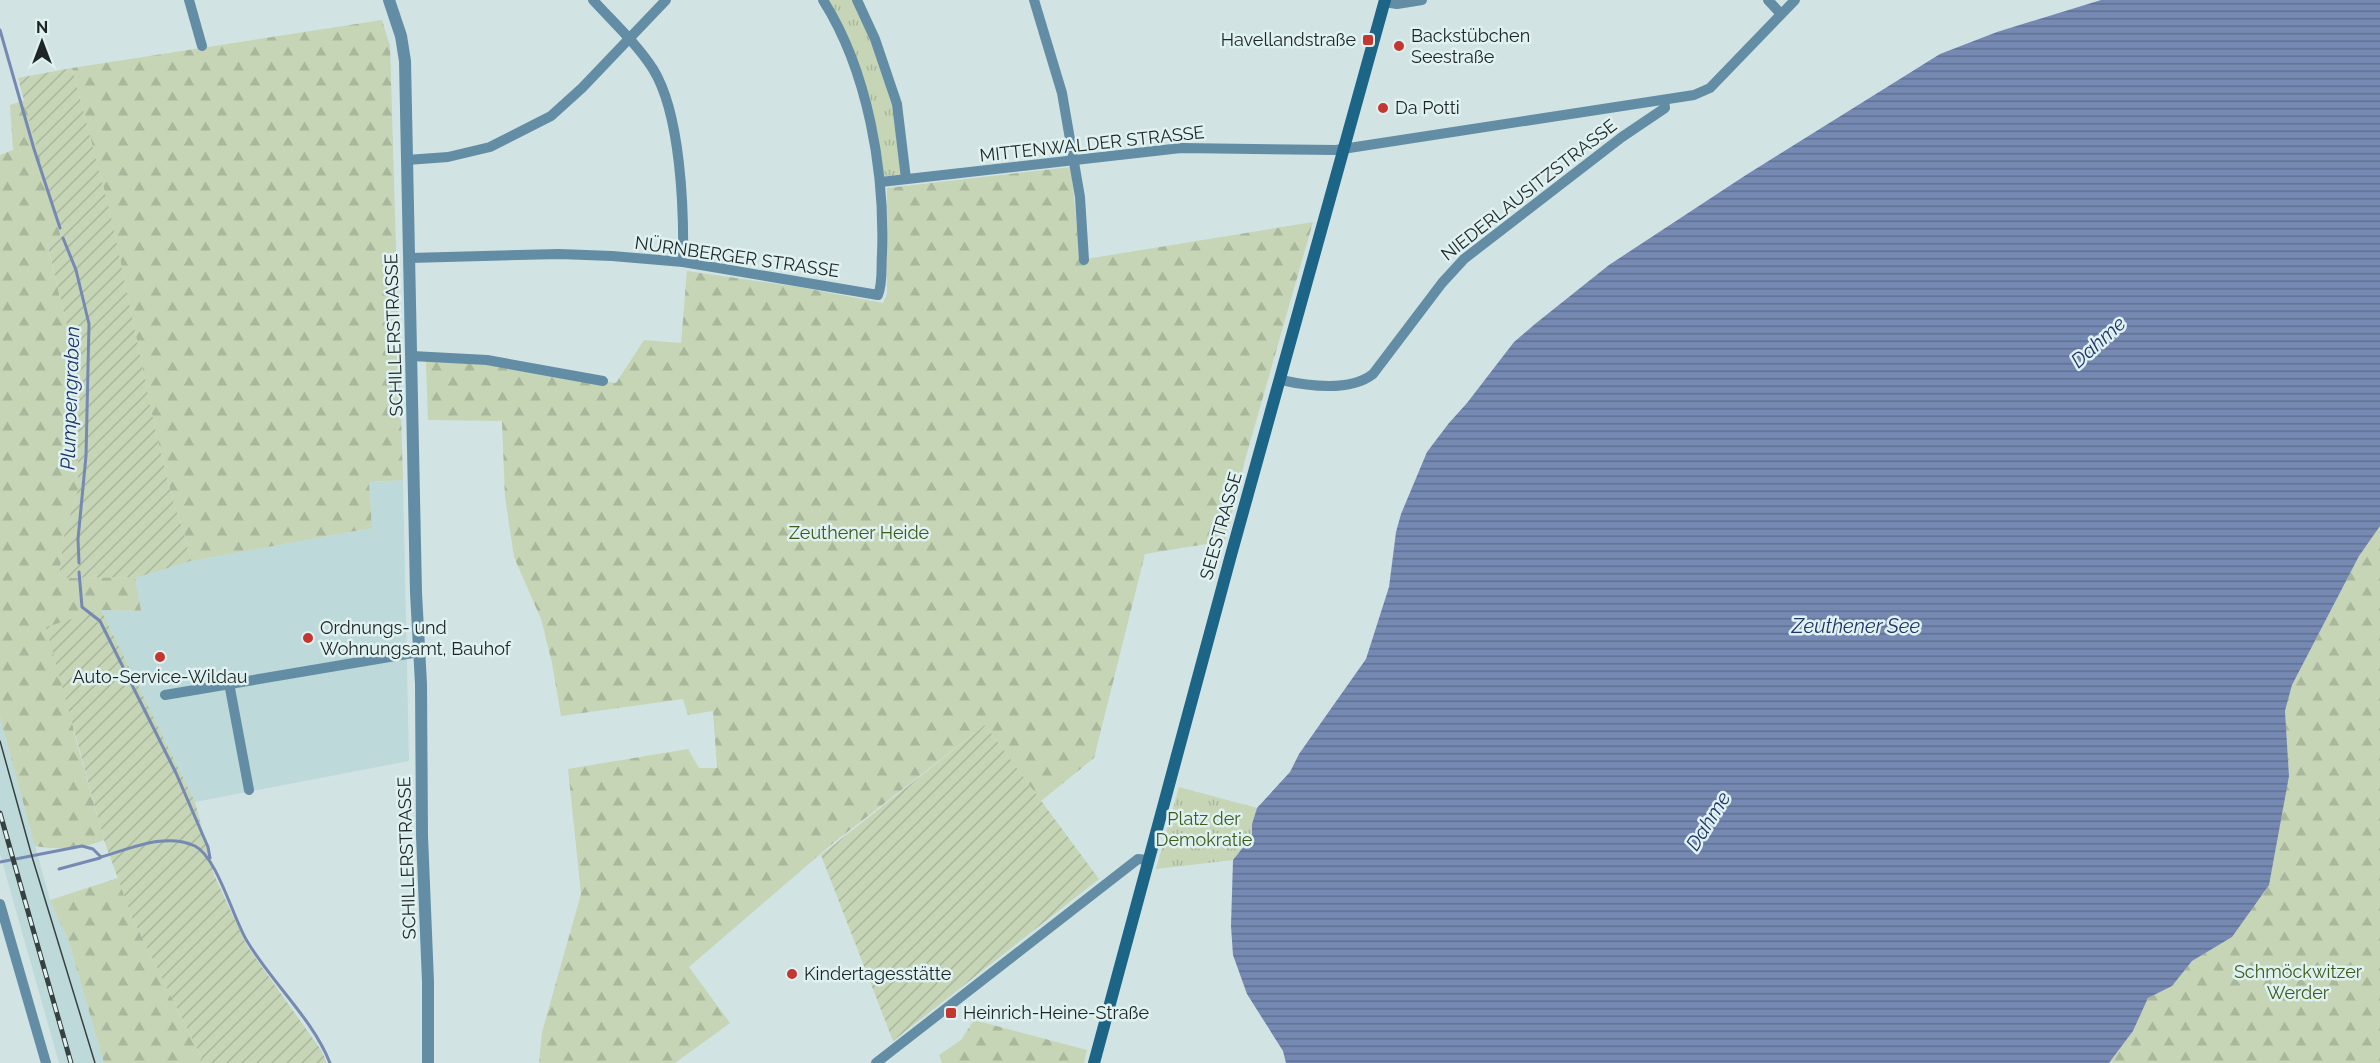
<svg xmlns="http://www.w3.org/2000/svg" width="2380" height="1063" viewBox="0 0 2380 1063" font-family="Raleway,sans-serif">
<defs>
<pattern id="grass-tufts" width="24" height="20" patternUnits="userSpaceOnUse" patternTransform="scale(1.5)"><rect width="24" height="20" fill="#c5d5b5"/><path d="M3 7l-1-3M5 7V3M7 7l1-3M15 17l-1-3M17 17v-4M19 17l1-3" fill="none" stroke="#a9b79c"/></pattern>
<pattern id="forest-firs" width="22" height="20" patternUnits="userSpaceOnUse" patternTransform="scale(1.5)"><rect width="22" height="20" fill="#c5d5b5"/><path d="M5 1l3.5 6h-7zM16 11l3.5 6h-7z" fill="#a9b79c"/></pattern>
<pattern id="garden-furrows" width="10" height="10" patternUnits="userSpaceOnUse" patternTransform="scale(1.5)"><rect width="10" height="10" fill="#c5d5b5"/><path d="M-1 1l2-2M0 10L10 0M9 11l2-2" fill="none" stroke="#a9b79c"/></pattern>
<pattern id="water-rules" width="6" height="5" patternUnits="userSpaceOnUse" patternTransform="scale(1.5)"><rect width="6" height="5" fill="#7689b3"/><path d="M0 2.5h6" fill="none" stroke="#607091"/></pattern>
</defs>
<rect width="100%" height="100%" fill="#d2e3e4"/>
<!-- built -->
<g fill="#bed9d9">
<polygon points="403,480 409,761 195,802 101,610 141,611 135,577 191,561 372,528 369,482"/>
<polygon points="0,717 50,900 69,942 104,1063 59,1063 0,854"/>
</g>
<!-- grass -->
<g fill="url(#grass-tufts)">
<polygon points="827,0 853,0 868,32 893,106 901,175 892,178 884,176 871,111"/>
<polygon points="1179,787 1257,808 1252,824 1252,836 1233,860 1156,869"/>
</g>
<!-- forest -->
<g fill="url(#forest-firs)">
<polygon points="382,20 390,46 403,480 369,482 372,528 191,561 185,537 172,498 156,433 111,216 72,68"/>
<path d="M25,100L61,237L47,244L77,367L78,489L64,536L59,578L135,577L141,611L101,610L63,683L76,740L104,840C82,849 58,850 35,846L0,717V155L13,150L10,105Z"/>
<polygon points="1071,167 1080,260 1313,222 1245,460 1225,541 1145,554 1094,758 1041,801 985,725 832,844 689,967 730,1023 675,1063 539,1063 542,1032 581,894 568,769 688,749 699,768 717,768 713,711 688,715 683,699 561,716 552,663 541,619 514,557 505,497 502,421 428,420 426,361 475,362 616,383 644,340 681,343 687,271 799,287 883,303 887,294 887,188"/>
<polygon points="2380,526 2380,1063 2109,1063 2133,1031 2148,998 2172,986 2192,961 2232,937 2289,776 2285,711 2292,685 2359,556"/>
<polygon points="118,878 132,917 204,1063 104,1063 69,942 50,900"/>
<polygon points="974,1020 1087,1050 1084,1063 942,1063 939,1055 961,1040"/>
</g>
<!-- garden -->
<g fill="url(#garden-furrows)">
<polygon points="72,68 111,216 156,433 172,498 185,537 191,561 138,577 59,578 64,536 78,489 77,367 47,243 61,237 18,78"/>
<polygon points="101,610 195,802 214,875 247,946 321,1050 327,1063 204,1063 132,917 104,840 46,627"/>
<polygon points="985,725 1099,879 893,1041 821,855"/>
</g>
<!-- water -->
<polygon fill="url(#water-rules)" points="2101,0 2380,0 2380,526 2359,556 2292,685 2285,711 2289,776 2269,885 2232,937 2192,961 2172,986 2148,998 2133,1031 2109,1063 1286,1063 1283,1051 1247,994 1233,955 1231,926 1233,860 1252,836 1252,824 1257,808 1290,772 1299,754 1366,659 1389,587 1396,532 1401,514 1427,452 1449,423 1467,403 1514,342 1535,324 1609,265 1746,175 1940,54 1997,32"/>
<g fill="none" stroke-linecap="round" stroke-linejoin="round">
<!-- stream -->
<g stroke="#7689b3" stroke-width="3">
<polyline points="0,30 34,149 60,228"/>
<polyline points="63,238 76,270 89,324 86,456 78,539 79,563"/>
<polyline points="79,572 82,607 100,621 176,773 208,847 210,858"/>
<path d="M0,862L82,846L93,849L101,857C130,849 165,832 195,846C217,857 233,918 247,941C272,983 312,1018 330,1063"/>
<polyline points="59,869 100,858"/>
</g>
<!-- minor -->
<g stroke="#638da4" stroke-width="10">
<polyline points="189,0 202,46"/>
<path d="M593,0C614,23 636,43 653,69C681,114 684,210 683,262"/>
<polyline points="857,0 875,39 897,104 906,179"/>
<polyline points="1034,0 1062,93 1080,197 1084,260"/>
<polyline points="1768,0 1781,14"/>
<polyline points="1384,2 1397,4 1422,0"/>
<polyline points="407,160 448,157 490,147 551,116 582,88 666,0"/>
<polyline points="881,182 1181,148 1336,150 1694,95 1710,88 1795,0"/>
<path d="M410,258L559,254L612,256L683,262L878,295C883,283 881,266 882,254C885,171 868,71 823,0"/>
<polyline points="412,356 487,360 603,381"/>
<path d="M1281,380C1308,386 1350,392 1373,374L1442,283L1464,259L1622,137L1665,108L1664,101"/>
<polyline points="229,683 249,790"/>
<polyline points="165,695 419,652"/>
<polyline points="0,904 46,1063"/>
<polyline points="876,1063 1138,859 1148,860"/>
</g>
<!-- tertiary -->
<polyline stroke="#638da4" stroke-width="12" points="389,0 401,36 405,61 416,593 421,684 422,836 428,982 428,1063"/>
<!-- secondary -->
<polyline stroke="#1c6586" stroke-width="12" points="1094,1063 1231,555 1385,0"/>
<!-- tram -->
<polyline stroke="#384141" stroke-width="1.5" points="0,741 33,860 95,1063"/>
<defs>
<polyline id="rail" points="0,813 71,1063"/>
</defs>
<!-- rail casing -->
<use href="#rail" stroke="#384141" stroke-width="5"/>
<!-- rail -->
<use href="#rail" stroke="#dff1f1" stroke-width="3" stroke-dasharray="9" stroke-linecap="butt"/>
</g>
<!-- markers -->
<g fill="#c43630" stroke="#dff1f1" stroke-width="2">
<rect x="1362" y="34" width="12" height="12" rx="3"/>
<circle cx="1399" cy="46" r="6"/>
<circle cx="1383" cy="108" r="6"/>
<circle cx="308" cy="638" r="6"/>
<circle cx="160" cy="657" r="6"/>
<circle cx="792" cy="974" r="6"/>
<rect x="945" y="1007" width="12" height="12" rx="3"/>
</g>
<g text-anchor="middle" stroke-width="5" stroke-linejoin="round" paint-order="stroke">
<!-- poi labels -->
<g font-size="18" fill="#1e2525" stroke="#dff1f1" text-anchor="start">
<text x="1411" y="42">Backstübchen<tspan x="1411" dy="21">Seestraße</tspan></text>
<text x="1356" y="46" text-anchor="end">Havellandstraße</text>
<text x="1395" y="114">Da Potti</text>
<text x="320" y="634">Ordnungs- und<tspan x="320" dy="21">Wohnungsamt, Bauhof</tspan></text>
<text x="160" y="683" text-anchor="middle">Auto-Service-Wildau</text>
<text x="804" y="980">Kindertagesstätte</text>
<text x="963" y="1019">Heinrich-Heine-Straße</text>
</g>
<!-- street labels -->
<g font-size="18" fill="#1e2525" stroke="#dff1f1">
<text transform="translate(1092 144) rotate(-6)" y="6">MITTENWALDER STRASSE</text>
<text transform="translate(1529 190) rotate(-38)" y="6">NIEDERLAUSITZSTRASSE</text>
<text transform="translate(737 257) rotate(8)" y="6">NÜRNBERGER STRASSE</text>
<text transform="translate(394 335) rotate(-92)" y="6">SCHILLERSTRASSE</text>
<text transform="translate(1221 526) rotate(-74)" y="6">SEESTRASSE</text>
<text transform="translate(407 858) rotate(-92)" y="6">SCHILLERSTRASSE</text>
</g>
<!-- park labels -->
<g font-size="18" fill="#405c1b" stroke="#dff1f1">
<text x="859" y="539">Zeuthener Heide</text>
<text x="1204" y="825">Platz der<tspan x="1204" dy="21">Demokratie</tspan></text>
<text x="2298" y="978">Schmöckwitzer<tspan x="2298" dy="21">Werder</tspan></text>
</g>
<!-- water labels -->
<g font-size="20" font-style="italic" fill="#21346a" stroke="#dff1f1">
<text transform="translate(2098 342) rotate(-42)" y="7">Dahme</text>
<text transform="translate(70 398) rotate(-88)" y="7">Plumpengraben</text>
<text x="1856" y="633">Zeuthener See</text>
<text transform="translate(1708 821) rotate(-58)" y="7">Dahme</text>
</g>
</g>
<!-- north arrow -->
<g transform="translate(42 42)" stroke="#dff1f1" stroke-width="4.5" paint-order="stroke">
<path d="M0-4.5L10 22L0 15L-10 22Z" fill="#1e2525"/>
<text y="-9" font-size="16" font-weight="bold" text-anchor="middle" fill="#1e2525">N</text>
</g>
</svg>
